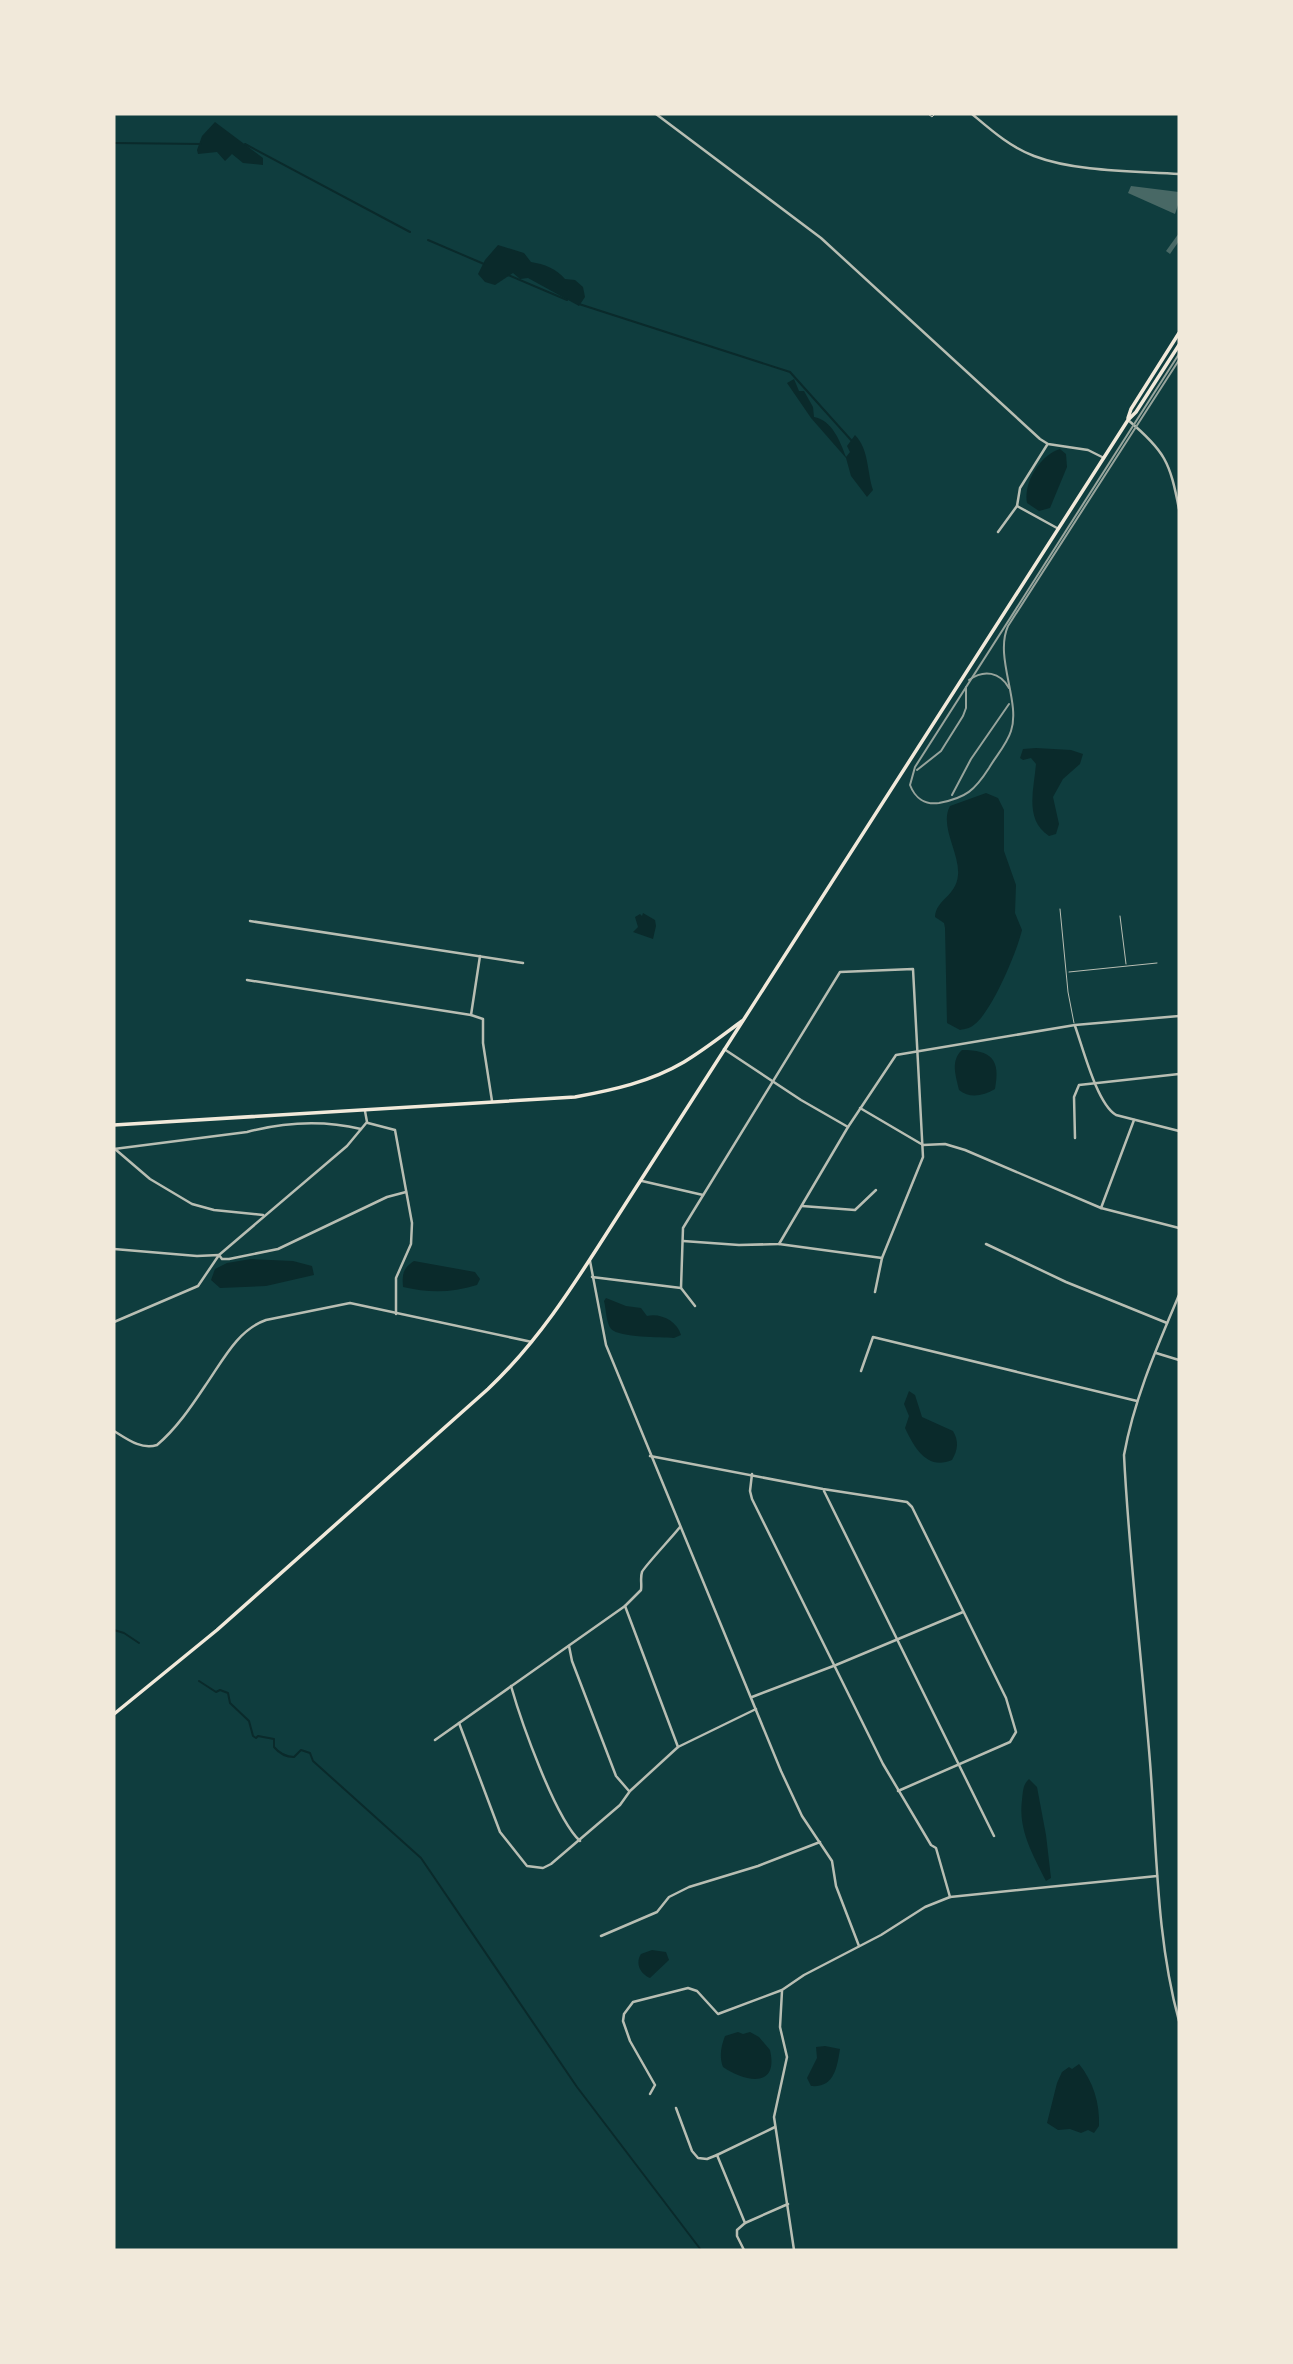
<svg xmlns="http://www.w3.org/2000/svg" width="1293" height="2364" viewBox="0 0 1293 2364" font-family="Barlow,sans-serif">
<rect width="100%" height="100%" fill="#0f3d3e"/>
<!-- water -->
<g fill="#0a2a2b">
<polygon points="215,122 263,158 263,165 243,163 232,154 225,161 217,152 198,154 197,150 202,136"/>
<path d="M498,245L524,253L531,262C544,264 557,269 565,279L575,280L583,287L585,297L579,306L528,278L520,279L513,273L495,285L485,282L478,274L485,260Z"/>
<path d="M794,379L799,391H804L813,407L814,417C832,420 840,441 846,457L850,452L847,446L855,435C869,449 867,472 873,490L867,497L851,476L846,458L811,418L787,383Z"/>
<path d="M1060,449L1066,454L1067,467L1050,508L1039,511L1027,503C1023,483 1040,455 1060,449Z"/>
<path d="M1036,748L1071,750L1083,754L1080,764L1063,779L1053,797L1059,824L1056,834L1049,836C1024,820 1034,789 1036,764L1031,758L1023,760L1020,758L1023,749Z"/>
<path d="M986,793L998,798L1004,810V851L1016,885L1015,913L1022,930C1017,952 992,1011 975,1024C971,1028 965,1029 960,1030L947,1023L945,928L944,923L935,917C936,899 956,897 958,875C960,853 939,826 950,806Z"/>
<polygon points="643,913 655,920 656,926 653,939 633,932 638,927 635,917 640,914 642,916"/>
<path d="M962,1050C991,1050 1001,1059 995,1089C983,1096 970,1099 959,1090C956,1076 950,1061 962,1050Z"/>
<polygon points="251,1259 293,1261 312,1266 314,1275 266,1286 220,1288 211,1280 215,1269 227,1263"/>
<path d="M414,1261L475,1272L480,1279L477,1285C451,1293 429,1293 403,1287C402,1274 403,1268 414,1261Z"/>
<path d="M606,1298L626,1306L641,1308L647,1316C661,1313 677,1321 681,1335L674,1338C661,1337 620,1338 611,1329C606,1323 606,1308 604,1301Z"/>
<path d="M909,1391L915,1395L922,1417L953,1431C959,1441 958,1450 952,1460C927,1471 914,1447 905,1428L909,1416L904,1404Z"/>
<path d="M1029,1779L1037,1787L1046,1835L1051,1878L1046,1881C1033,1855 1018,1830 1022,1800C1023,1791 1023,1784 1029,1779Z"/>
<path d="M652,1950L666,1952L669,1960L650,1978C640,1974 635,1963 641,1954Z"/>
<path d="M738,2032L743,2034L750,2032L759,2037L770,2050C779,2089 745,2082 723,2067C719,2057 721,2046 725,2036Z"/>
<path d="M825,2046L840,2049C837,2068 834,2088 811,2086L807,2078L817,2058L816,2047Z"/>
<path d="M1079,2064C1093,2081 1100,2103 1099,2126L1094,2133L1088,2130L1081,2133L1070,2129L1058,2130L1047,2123L1057,2083L1062,2072L1069,2067L1072,2069Z"/>
</g>
<g fill="none" stroke-linecap="round" stroke-linejoin="round">
<!-- stream -->
<g stroke="#0a2a2b" stroke-width="2">
<polyline points="114,143 201,144"/>
<polyline points="245,144 410,232"/>
<polyline points="428,240 484,264"/>
<polyline points="508,275 567,300"/>
<polyline points="579,304 790,372 851,440"/>
<polyline points="114,1630 124,1633 139,1643"/>
<path d="M199,1681L216,1692L220,1690L228,1693L230,1703L249,1721L253,1736L256,1738L258,1736L274,1739V1747C279,1753 285,1757 294,1757L301,1750L310,1753L313,1761L421,1858L577,2087L701,2250"/>
</g>
</g>
<!-- building -->
<g fill="#486865">
<polygon points="1131,186 1179,192 1179,202 1175,214 1128,193"/>
<polygon points="1179,233 1179,241 1170,254 1166,251"/>
</g>
<g fill="none" stroke-linecap="round" stroke-linejoin="round">
<!-- service -->
<g stroke="#b8beb3" stroke-width="1">
<polyline points="928,114 932,117 935,114"/>
<polyline points="1060,909 1068,992 1074,1023"/>
<polyline points="1120,916 1126,964"/>
<polyline points="1069,972 1157,963"/>
</g>
<!-- minor -->
<g stroke="#b8beb3" stroke-width="2.5">
<polyline points="656,114 821,238 1040,439 1048,444 1088,450 1104,458"/>
<path d="M972,114C991,130 1010,147 1034,156C1076,172 1134,171 1179,174"/>
<polyline points="1017,506 1057,528"/>
<polyline points="998,532 1017,506 1020,488 1047,445"/>
<polyline points="250,921 523,963"/>
<polyline points="247,980 471,1015 483,1019 483,1043 492,1101"/>
<polyline points="471,1015 480,956"/>
<path d="M1075,1026C1083,1048 1097,1104 1116,1115L1179,1131"/>
<polyline points="724,1049 801,1100 848,1127"/>
<polyline points="860,1108 923,1145"/>
<polyline points="368,1123 395,1130 412,1223 411,1244 396,1278 396,1314"/>
<polyline points="1075,1138 1074,1097 1079,1085 1179,1074"/>
<polyline points="923,1145 945,1144 965,1150 1101,1208 1179,1228"/>
<path d="M114,1149L247,1132C285,1122 323,1120 361,1129"/>
<polyline points="115,1149 150,1179 192,1204 214,1210 263,1215"/>
<polyline points="642,1181 703,1195"/>
<polyline points="802,1206 855,1210 876,1190"/>
<polyline points="1101,1208 1134,1120"/>
<polyline points="683,1241 739,1245 779,1244 848,1127 896,1055 1075,1025 1179,1016"/>
<polyline points="779,1244 882,1258"/>
<polyline points="986,1244 1066,1282 1167,1323"/>
<polyline points="114,1249 197,1256 219,1255 222,1259 229,1259 278,1249 387,1197 406,1192"/>
<polyline points="590,1261 606,1345 781,1771 802,1816 832,1861 836,1886 859,1946"/>
<polyline points="592,1277 681,1288"/>
<polyline points="695,1306 681,1288 683,1228 840,972 913,969 923,1157 882,1258 875,1292"/>
<polyline points="114,1322 198,1286 219,1255 347,1146 367,1122 365,1111"/>
<polyline points="1156,1353 1179,1360"/>
<polyline points="861,1371 873,1337 1137,1401"/>
<path d="M114,1431C127,1439 141,1450 157,1445C176,1429 191,1407 205,1386C222,1362 237,1330 266,1320L350,1303L532,1342"/>
<polyline points="650,1456 823,1489 907,1502 912,1507 1006,1698 1016,1732 1010,1742 898,1791"/>
<polyline points="752,1474 750,1491 752,1499 883,1764 931,1845 936,1848 950,1897"/>
<polyline points="824,1491 994,1836"/>
<polyline points="625,1606 678,1747"/>
<polyline points="569,1646 572,1661 616,1776 629,1791"/>
<path d="M511,1686C521,1721 555,1818 580,1841"/>
<polyline points="752,1697 836,1665 963,1612"/>
<polyline points="459,1723 500,1832 527,1866 543,1868 551,1864 620,1805 630,1791 678,1747 756,1709"/>
<path d="M435,1740L625,1606L641,1590C642,1584 640,1578 642,1572C643,1568 674,1535 680,1527"/>
<polyline points="601,1936 657,1912 669,1897 689,1887 758,1866 820,1842"/>
<polyline points="782,1991 780,2027 787,2057 774,2117 794,2250"/>
<polyline points="650,2094 655,2085 630,2041 623,2021 624,2014 633,2002 688,1988 697,1991 718,2014 782,1990 804,1975 881,1935 925,1907 950,1897 1157,1876"/>
<polyline points="676,2108 692,2151 698,2158 707,2159 717,2155 745,2223"/>
<polyline points="717,2155 775,2127"/>
<polyline points="744,2250 737,2236 737,2230 745,2223 788,2204"/>
</g>
<!-- tertiary -->
<g stroke="#b8beb3" stroke-width="2.5">
<path d="M1128,420C1165,451 1170,462 1179,509"/>
<path d="M1179,1295C1157,1347 1134,1399 1124,1455C1129,1557 1142,1660 1150,1762C1157,1849 1156,1937 1179,2021"/>
</g>
<!-- secondary -->
<path stroke="#f1e9da" stroke-width="3.5" d="M114,1125L575,1097C613,1090 650,1082 684,1062C704,1050 723,1035 742,1021"/>
<!-- primary -->
<g stroke="#f1e9da" stroke-width="3.5">
<polyline points="1128,418 1131,409 1179,333"/>
<path d="M114,1714L217,1630L488,1389C539,1341 575,1283 612,1225L1128,420L1136,412L1179,345"/>
</g>
<!-- tram -->
<g stroke="#97a49c" stroke-width="2">
<path d="M1179,354L915,767L910,785C915,798 925,805 939,803C966,798 975,790 989,768C996,756 1007,744 1011,731C1021,702 994,657 1008,626L1179,360"/>
<path d="M969,680C984,669 1000,672 1009,688"/>
<polyline points="917,770 941,751 963,716 966,708 966,687"/>
<polyline points="952,795 971,759 1009,704"/>
</g>
</g>
<!-- border -->
<rect width="1293" height="2364" fill="none" stroke="#f1e9da" stroke-width="231"/>
</svg>
